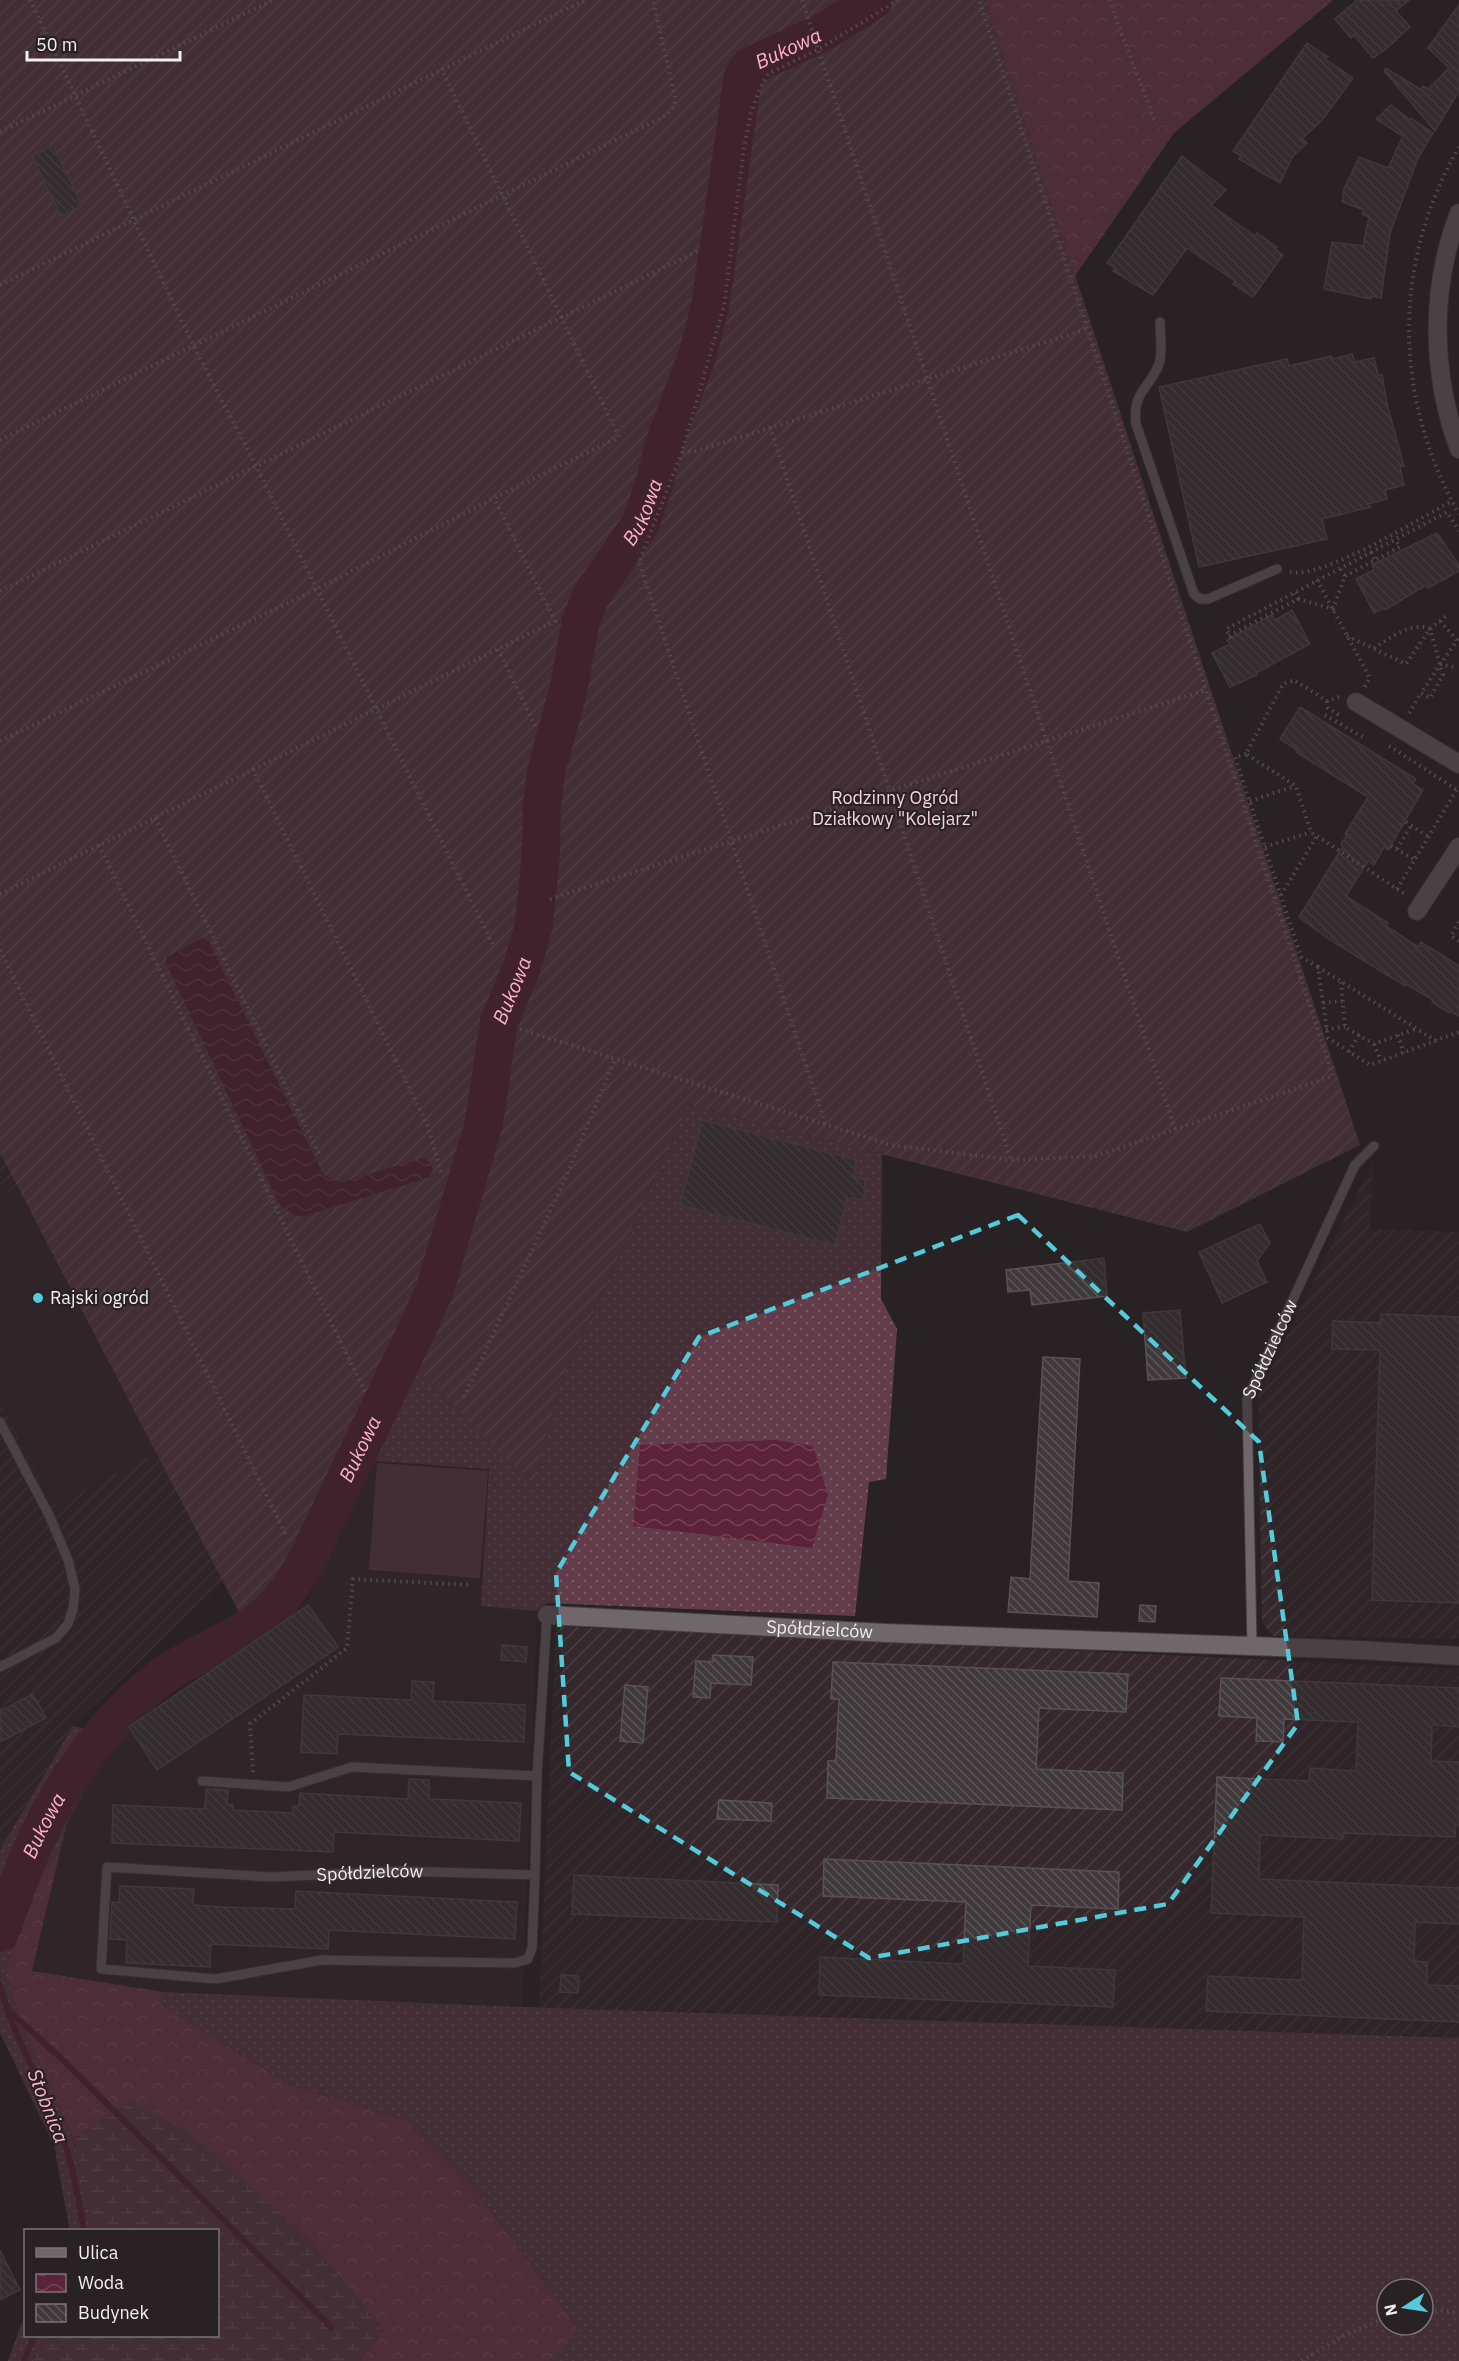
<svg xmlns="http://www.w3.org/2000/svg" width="1459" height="2361" viewBox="0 0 1459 2361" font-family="'IBM Plex Sans',sans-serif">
<defs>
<pattern id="industrial-furrows" width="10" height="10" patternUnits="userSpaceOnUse" patternTransform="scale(1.5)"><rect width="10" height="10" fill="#36292d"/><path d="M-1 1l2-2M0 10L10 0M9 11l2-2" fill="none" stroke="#4a3e42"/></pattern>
<pattern id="grass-dots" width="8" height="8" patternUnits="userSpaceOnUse" patternTransform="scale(1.5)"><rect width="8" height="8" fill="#633c4a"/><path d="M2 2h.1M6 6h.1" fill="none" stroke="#7a5864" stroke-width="1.8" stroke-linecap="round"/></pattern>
<pattern id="forest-crowns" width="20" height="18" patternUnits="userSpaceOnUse" patternTransform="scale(1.5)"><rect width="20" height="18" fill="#753a50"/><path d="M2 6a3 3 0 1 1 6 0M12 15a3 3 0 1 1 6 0" fill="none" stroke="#89576a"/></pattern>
<pattern id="wetland-marsh" width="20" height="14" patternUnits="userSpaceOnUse" patternTransform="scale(1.5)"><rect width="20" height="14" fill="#633c4a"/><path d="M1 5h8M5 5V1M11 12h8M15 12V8" fill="none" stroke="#7a5864"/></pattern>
<pattern id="garden-furrows" width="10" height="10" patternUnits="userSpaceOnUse" patternTransform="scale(1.5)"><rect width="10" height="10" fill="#633c4a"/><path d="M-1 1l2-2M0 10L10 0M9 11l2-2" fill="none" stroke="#7a5864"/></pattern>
<pattern id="water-waves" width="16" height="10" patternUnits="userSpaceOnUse" patternTransform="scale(1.5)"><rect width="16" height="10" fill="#5b2239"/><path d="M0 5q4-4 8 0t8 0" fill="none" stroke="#734256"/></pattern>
<pattern id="building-back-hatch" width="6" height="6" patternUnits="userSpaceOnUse" patternTransform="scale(1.5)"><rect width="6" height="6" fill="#40393b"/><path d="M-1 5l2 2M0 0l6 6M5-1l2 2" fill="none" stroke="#5c5658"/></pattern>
</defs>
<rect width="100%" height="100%" fill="#292225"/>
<!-- built -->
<g fill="#36292d">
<polygon points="17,1187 156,1453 53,1507 0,1401 0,1196"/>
<polygon points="364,1460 489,1468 481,1606 537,1611 522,2007 164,1992 32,1971 67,1823 116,1735 309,1599"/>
</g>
<!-- industrial -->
<g fill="url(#industrial-furrows)">
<polygon points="0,1153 17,1187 0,1196"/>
<polygon points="1373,1161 1370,1229 1459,1232 1459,1639 1273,1636 1262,1622 1258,1395"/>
<polygon points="0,1401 53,1506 156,1453 223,1581 73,1726 0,1850"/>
<polygon points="556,1626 1459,1669 1459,2038 539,2008"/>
</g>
<!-- grass -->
<g fill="url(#grass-dots)" fill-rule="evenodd">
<polygon points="688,1105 882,1154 881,1299 897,1329 886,1479 869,1482 855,1616 547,1603 537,1611 481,1606 489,1469 364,1460 409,1361 533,1484 561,1382"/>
<polygon points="73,1726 116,1735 67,1823 59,1856 36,1876 5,1974 21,2023 74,2139 93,2230 67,2230 69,2226 54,2145 0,2033 0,1850"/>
<path d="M164,1992L522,2007L1459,2038V2361H550L579,2330L480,2196L404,2120L288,2084L159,2003ZM1387,2289H1423V2325H1387Z"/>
<polygon points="25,2318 26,2336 42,2336 33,2361 8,2361 20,2327"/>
</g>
<!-- forest -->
<g fill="url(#forest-crowns)">
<polygon points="985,0 1333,0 1174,133 1075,276"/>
<polygon points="59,1856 32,1971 164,1992 159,2003 288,2084 404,2120 480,2196 579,2330 550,2361 360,2361 383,2330 308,2238 131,2102 74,2139 21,2023 5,1974 36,1876"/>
</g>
<!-- wetland -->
<polygon fill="url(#wetland-marsh)" points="131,2102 187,2131 308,2238 383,2330 360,2361 33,2361 42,2336 218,2336 218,2230 93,2230 74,2139"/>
<!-- garden -->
<polygon fill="url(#garden-furrows)" points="0,0 985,0 1360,1145 1187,1232 688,1105 561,1382 533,1485 409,1361 431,1318 447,1277 485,1144 505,1032 535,948 542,921 553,792 588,639 598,607 639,539 662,487 714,328 746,115 761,71 752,49 734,55 696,318 649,457 623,521 579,588 530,794 523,904 518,938 485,1039 479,1098 471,1131 432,1265 415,1307 289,1577 274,1595 243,1620 0,1153"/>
<!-- pitch -->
<polygon fill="#633c4a" points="377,1463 488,1471 480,1578 369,1570"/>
<!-- water -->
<g fill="url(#water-waves)">
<polygon points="202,938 208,940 323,1174 332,1180 343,1182 423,1158 430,1162 433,1169 430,1177 305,1216 296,1216 280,1206 166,963 167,957"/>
<polygon points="776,1440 813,1446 828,1495 812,1548 633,1526 640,1445"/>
</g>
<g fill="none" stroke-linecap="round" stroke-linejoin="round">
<!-- stream -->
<g stroke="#5b2239" stroke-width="6">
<path d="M0,1985C11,2029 34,2070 53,2111C70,2151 77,2189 84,2230"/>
<polyline points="6,2008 65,2062 331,2327"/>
<polyline points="24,2361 34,2336"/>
</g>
<!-- river -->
<path stroke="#5b2239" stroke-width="38" id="s1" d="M0,1933C12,1901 23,1867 38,1836C66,1777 107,1719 159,1679C190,1655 230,1643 261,1619C280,1604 294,1583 306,1562L421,1321L434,1292L484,1123L499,1022L522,967L534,925L541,852L542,806L546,772L568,691L581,621L591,596L641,523L655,482L663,447L697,356L710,307L743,76L750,66L824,32L874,0"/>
</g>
<!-- building -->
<g fill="url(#building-back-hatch)" stroke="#595254" stroke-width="1.5">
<polygon points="1357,0 1409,0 1396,11 1410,27 1386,49 1373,58 1354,35 1351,38 1335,19"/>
<polygon points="1459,5 1459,91 1435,131 1384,71 1386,68 1421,90 1423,86 1428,89 1449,68 1428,48"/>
<polygon points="1307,43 1328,57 1325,59 1353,78 1323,119 1302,139 1307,143 1293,156 1280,183 1239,159 1241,156 1233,151"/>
<polygon points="1391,105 1409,119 1411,118 1433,133 1418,158 1390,233 1381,298 1371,296 1371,299 1324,289 1332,242 1363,246 1369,217 1362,214 1364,210 1342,202 1344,189 1359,157 1388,168 1403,136 1376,119"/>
<polygon points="53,145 82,206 61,216 32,156"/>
<polygon points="1182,156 1226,190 1211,205 1255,236 1257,233 1277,247 1275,249 1283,255 1253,297 1233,284 1235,281 1187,248 1153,295 1113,271 1115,268 1107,263"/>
<polygon points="1352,354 1355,362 1374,358 1378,375 1382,375 1387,404 1404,466 1400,467 1404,485 1385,490 1387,499 1367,504 1371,507 1322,519 1327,539 1199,567 1159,387 1287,359 1289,366 1331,356 1332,359"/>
<polygon points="1437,533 1459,565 1459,571 1428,588 1426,585 1385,610 1384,608 1374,613 1356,579 1374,570 1372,565"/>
<polygon points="1292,610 1310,644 1256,673 1257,675 1230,687 1212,653 1230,644 1227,640 1272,615 1275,620"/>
<polygon points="1300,707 1416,779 1413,784 1423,790 1388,850 1384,847 1374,865 1368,861 1346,896 1388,923 1386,926 1418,947 1421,942 1459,966 1459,1016 1450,1011 1449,1013 1432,1002 1433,1000 1406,984 1405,986 1330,940 1299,917 1343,846 1341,844 1347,835 1345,834 1368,797 1296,752 1297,750 1280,739"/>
<polygon points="702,1120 857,1160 853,1177 865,1180 864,1199 847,1198 835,1245 680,1205"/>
<polygon points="1260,1224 1270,1243 1257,1261 1267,1282 1222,1303 1199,1252"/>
<polygon points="1104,1258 1107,1296 1032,1305 1030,1290 1008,1292 1006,1270"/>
<polygon points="1180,1310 1186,1378 1148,1380 1143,1313"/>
<polygon points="1381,1314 1459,1317 1459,1603 1372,1600 1380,1350 1332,1349 1333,1321 1381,1323"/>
<polygon points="1043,1357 1080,1359 1068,1581 1099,1583 1097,1617 1008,1612 1011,1577 1030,1579"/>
<polygon points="308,1605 338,1647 157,1770 129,1727"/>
<polygon points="1140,1605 1156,1606 1155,1622 1139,1621"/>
<polygon points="502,1645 527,1647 526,1662 501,1660"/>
<polygon points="713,1655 753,1657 751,1685 711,1683 710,1698 693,1697 696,1661 713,1662"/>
<polygon points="833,1662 1128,1674 1126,1712 1039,1708 1036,1769 1123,1773 1122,1810 827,1798 828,1761 836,1761 839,1699 831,1699"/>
<polygon points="1221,1678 1459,1688 1459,1727 1432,1725 1431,1761 1459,1762 1459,1825 1455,1825 1455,1837 1343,1833 1343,1839 1260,1835 1259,1879 1459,1888 1459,1924 1415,1922 1414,1961 1427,1962 1427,1985 1459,1986 1459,2022 1206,2011 1208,1976 1302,1980 1304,1917 1211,1913 1217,1777 1309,1781 1310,1768 1356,1771 1358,1722 1284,1719 1283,1742 1256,1741 1257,1718 1219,1716"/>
<polygon points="412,1681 434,1682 433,1701 525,1705 524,1742 338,1734 337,1754 301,1752 304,1695 411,1700"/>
<polygon points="625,1685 648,1687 643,1743 620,1741"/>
<polygon points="33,1694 46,1718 0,1742 0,1711"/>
<polygon points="409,1779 429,1780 429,1799 521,1803 519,1841 334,1832 333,1852 112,1843 113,1805 205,1809 206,1789 228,1790 227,1804 233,1805 233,1810 293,1813 293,1806 299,1806 300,1793 408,1799"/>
<polygon points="719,1800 772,1803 771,1821 717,1819"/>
<polygon points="824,1859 1119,1872 1118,1909 1031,1905 1028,1966 1115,1970 1113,2007 819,1995 820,1957 963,1964 966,1902 823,1896"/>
<polygon points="574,1875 778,1885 777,1922 572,1914"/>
<polygon points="120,1886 194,1889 193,1905 222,1907 295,1909 296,1891 517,1902 515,1939 329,1930 328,1949 211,1944 210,1967 126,1963 127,1940 110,1939 112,1902 119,1903"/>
<polygon points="561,1975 579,1976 578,1993 560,1992"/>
<polygon points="0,2250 20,2290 0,2300"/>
</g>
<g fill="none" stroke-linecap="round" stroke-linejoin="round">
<defs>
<g id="lane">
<path d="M1160,322C1160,334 1163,353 1159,364C1149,390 1132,391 1136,424L1194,594L1200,599H1208L1277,569"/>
<polyline points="0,1422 49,1515 68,1560 75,1589 73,1609 68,1624 56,1638 0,1667"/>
<path id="s2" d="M1252,1646L1247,1399L1355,1165L1374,1146"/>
<polyline points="202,1781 288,1787 352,1767 537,1776"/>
<path id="s3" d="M535,1875L532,1948L528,1959L515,1963L322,1960L216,1979L101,1969L107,1867L272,1877L399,1871L535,1875L537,1776L547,1615"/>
</g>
<g id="street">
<path d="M1459,213C1430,288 1431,373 1459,449"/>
<polyline points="1356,702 1459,764"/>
<polyline points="1417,911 1459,847"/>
<path id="s4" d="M547,1615L885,1633L1360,1650L1459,1656"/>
</g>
</defs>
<!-- lane casing -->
<use href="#lane" stroke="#443e40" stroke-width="11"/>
<!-- street casing -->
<use href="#street" stroke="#443e40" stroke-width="20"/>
<!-- path -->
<g stroke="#807a7c" stroke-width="4" stroke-dasharray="1.5 4.5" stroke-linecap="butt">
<polyline points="30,0 193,345 256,466 494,947"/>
<polyline points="802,0 1175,1129"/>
<polyline points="898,0 819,49 768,74 760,88 751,113 744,147 724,306 682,452 696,451 1087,329"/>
<polyline points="1109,0 1156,124"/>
<polyline points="0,132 273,0"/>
<path d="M1459,147C1392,263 1393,397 1459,514"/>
<polyline points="0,285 585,0"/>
<polyline points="770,427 1011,1160"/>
<polyline points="0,440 663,117 674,107 675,97 653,0"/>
<polyline points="682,452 639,562 825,1123"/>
<polyline points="1371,552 1376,563"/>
<path d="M1290,572C1324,579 1418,519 1452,501"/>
<polyline points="1345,576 1400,547 1395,539"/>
<polyline points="1317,580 1370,678 1364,688"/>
<polyline points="0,591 700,250"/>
<polyline points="1298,599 1333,609 1345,576 1340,568"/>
<polyline points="1229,636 1298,599 1295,593"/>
<polyline points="1347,636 1406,664 1430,629 1446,616"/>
<polyline points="1231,638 1226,629 1447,512 1459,531"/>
<path d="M1374,648C1390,638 1411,621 1430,629L1443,675L1430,698L1421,693L1457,640L1440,621"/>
<polyline points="498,649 536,728"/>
<polyline points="1440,664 1453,667"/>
<polyline points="1339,697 1327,701 1294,680 1283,684 1246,754 1296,786 1311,832 1406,895"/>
<polyline points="1327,701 1328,708 1342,717"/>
<polyline points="1409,713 1421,693"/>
<polyline points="1325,715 1366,739"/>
<polyline points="0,741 317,589 494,498 619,437 442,70"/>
<polyline points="1389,746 1459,791"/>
<polyline points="1246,754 1235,757 1301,957 1318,967"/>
<polyline points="253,769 427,1124 442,1175"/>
<polyline points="1250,801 1295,786"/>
<polyline points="155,818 319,1154"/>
<polyline points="1406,822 1429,837"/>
<polyline points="99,845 366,1394"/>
<polyline points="1391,846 1415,860"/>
<polyline points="1265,847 1311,832"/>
<polyline points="1397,849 1411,826"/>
<polyline points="1397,889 1459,786"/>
<polyline points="0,894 555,621 494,498"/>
<polyline points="1281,895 1317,836"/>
<polyline points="550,899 1206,690"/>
<polyline points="1459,922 1451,936 1459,941"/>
<polyline points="0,950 286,1535"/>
<polyline points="1341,982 1345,1027 1374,1044 1416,1029"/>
<polyline points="1323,1003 1342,1001"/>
<polyline points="520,1029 891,1145 1011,1160 1096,1156 1333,1076 979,0"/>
<polyline points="1326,1029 1345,1027"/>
<polyline points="1398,1035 1404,1053"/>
<polyline points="1436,1041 1318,967 1328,1038 1370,1065 1459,1032"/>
<polyline points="1374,1044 1381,1061"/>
<polyline points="1349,1052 1359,1035"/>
<polyline points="464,1397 564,1181 615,1059"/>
<polyline points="253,1772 250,1724 347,1648 353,1579 471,1585"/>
<polyline points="1423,2310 1459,2312"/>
<polyline points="1302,2361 1339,2338 1387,2317"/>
</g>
<!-- lane -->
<use href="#lane" stroke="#6f6769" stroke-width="9"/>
<!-- street -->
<use href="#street" stroke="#6f6769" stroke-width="18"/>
</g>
<!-- marked area -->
<path d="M0 0H1459V2361H0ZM1018,1215L1259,1442L1298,1724L1168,1904L869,1958L569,1772L556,1573L699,1337Z" fill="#292225" fill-opacity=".55" fill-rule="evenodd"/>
<path fill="none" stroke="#53cbdb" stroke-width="4.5" stroke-dasharray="12 8" stroke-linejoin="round" d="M1018,1215L1259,1442L1298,1724L1168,1904L869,1958L569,1772L556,1573L699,1337Z"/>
<!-- markers -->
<circle fill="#53cbdb" stroke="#292225" stroke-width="2" cx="38" cy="1298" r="6"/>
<g text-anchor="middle" stroke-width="4.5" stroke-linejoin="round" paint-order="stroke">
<!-- park labels -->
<g font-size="18" fill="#f9d2de" stroke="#292225">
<text x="895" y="804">Rodzinny Ogród<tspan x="895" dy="21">Działkowy "Kolejarz"</tspan></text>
</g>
<!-- poi labels -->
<g font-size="18" fill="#f3eeef" stroke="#292225" text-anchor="start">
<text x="50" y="1304">Rajski ogród</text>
</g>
<!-- street labels -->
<g font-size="18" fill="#f3eeef" stroke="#292225">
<text dy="6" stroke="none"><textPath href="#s2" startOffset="302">Spółdzielców</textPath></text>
<text dy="6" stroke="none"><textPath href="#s4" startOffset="273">Spółdzielców</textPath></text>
<text dy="6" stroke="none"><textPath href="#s3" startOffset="880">Spółdzielców</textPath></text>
</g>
<!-- water labels -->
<g font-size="20" font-style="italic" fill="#feb2cb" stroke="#292225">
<text dy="7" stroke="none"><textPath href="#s1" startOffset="2115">Bukowa</textPath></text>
<text dy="7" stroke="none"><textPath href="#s1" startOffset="1611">Bukowa</textPath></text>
<text dy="7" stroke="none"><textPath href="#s1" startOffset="1107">Bukowa</textPath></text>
<text dy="7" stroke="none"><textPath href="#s1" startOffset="621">Bukowa</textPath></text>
<text dy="7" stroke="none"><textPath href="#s1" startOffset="116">Bukowa</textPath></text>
<text transform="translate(48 2106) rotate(68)" y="7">Stobnica</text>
</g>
</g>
<!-- legend -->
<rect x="24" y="2229" width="195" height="108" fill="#292225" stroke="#7a7476" stroke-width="1.5"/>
<rect x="36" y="2248" width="30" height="9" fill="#6f6769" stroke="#7a7476" stroke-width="1.5"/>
<text x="78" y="2259" font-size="18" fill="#f3eeef">Ulica</text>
<rect x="36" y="2274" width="30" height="18" fill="url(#water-waves)" stroke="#7a7476" stroke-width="1.5"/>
<text x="78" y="2289" font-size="18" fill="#f3eeef">Woda</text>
<rect x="36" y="2304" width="30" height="18" fill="url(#building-back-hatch)" stroke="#7a7476" stroke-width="1.5"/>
<text x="78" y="2319" font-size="18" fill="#f3eeef">Budynek</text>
<!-- north arrow -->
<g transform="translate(1405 2307) rotate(258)"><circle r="28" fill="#292225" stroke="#7a7476" stroke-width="1.5"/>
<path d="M0-4.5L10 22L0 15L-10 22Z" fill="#53cbdb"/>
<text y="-9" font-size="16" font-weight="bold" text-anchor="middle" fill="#f3eeef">N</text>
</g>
<!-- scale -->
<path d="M27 51v9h153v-9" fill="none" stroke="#f3eeef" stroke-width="3"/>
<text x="36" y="51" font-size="18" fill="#f3eeef" stroke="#292225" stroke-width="4.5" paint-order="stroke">50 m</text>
</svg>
